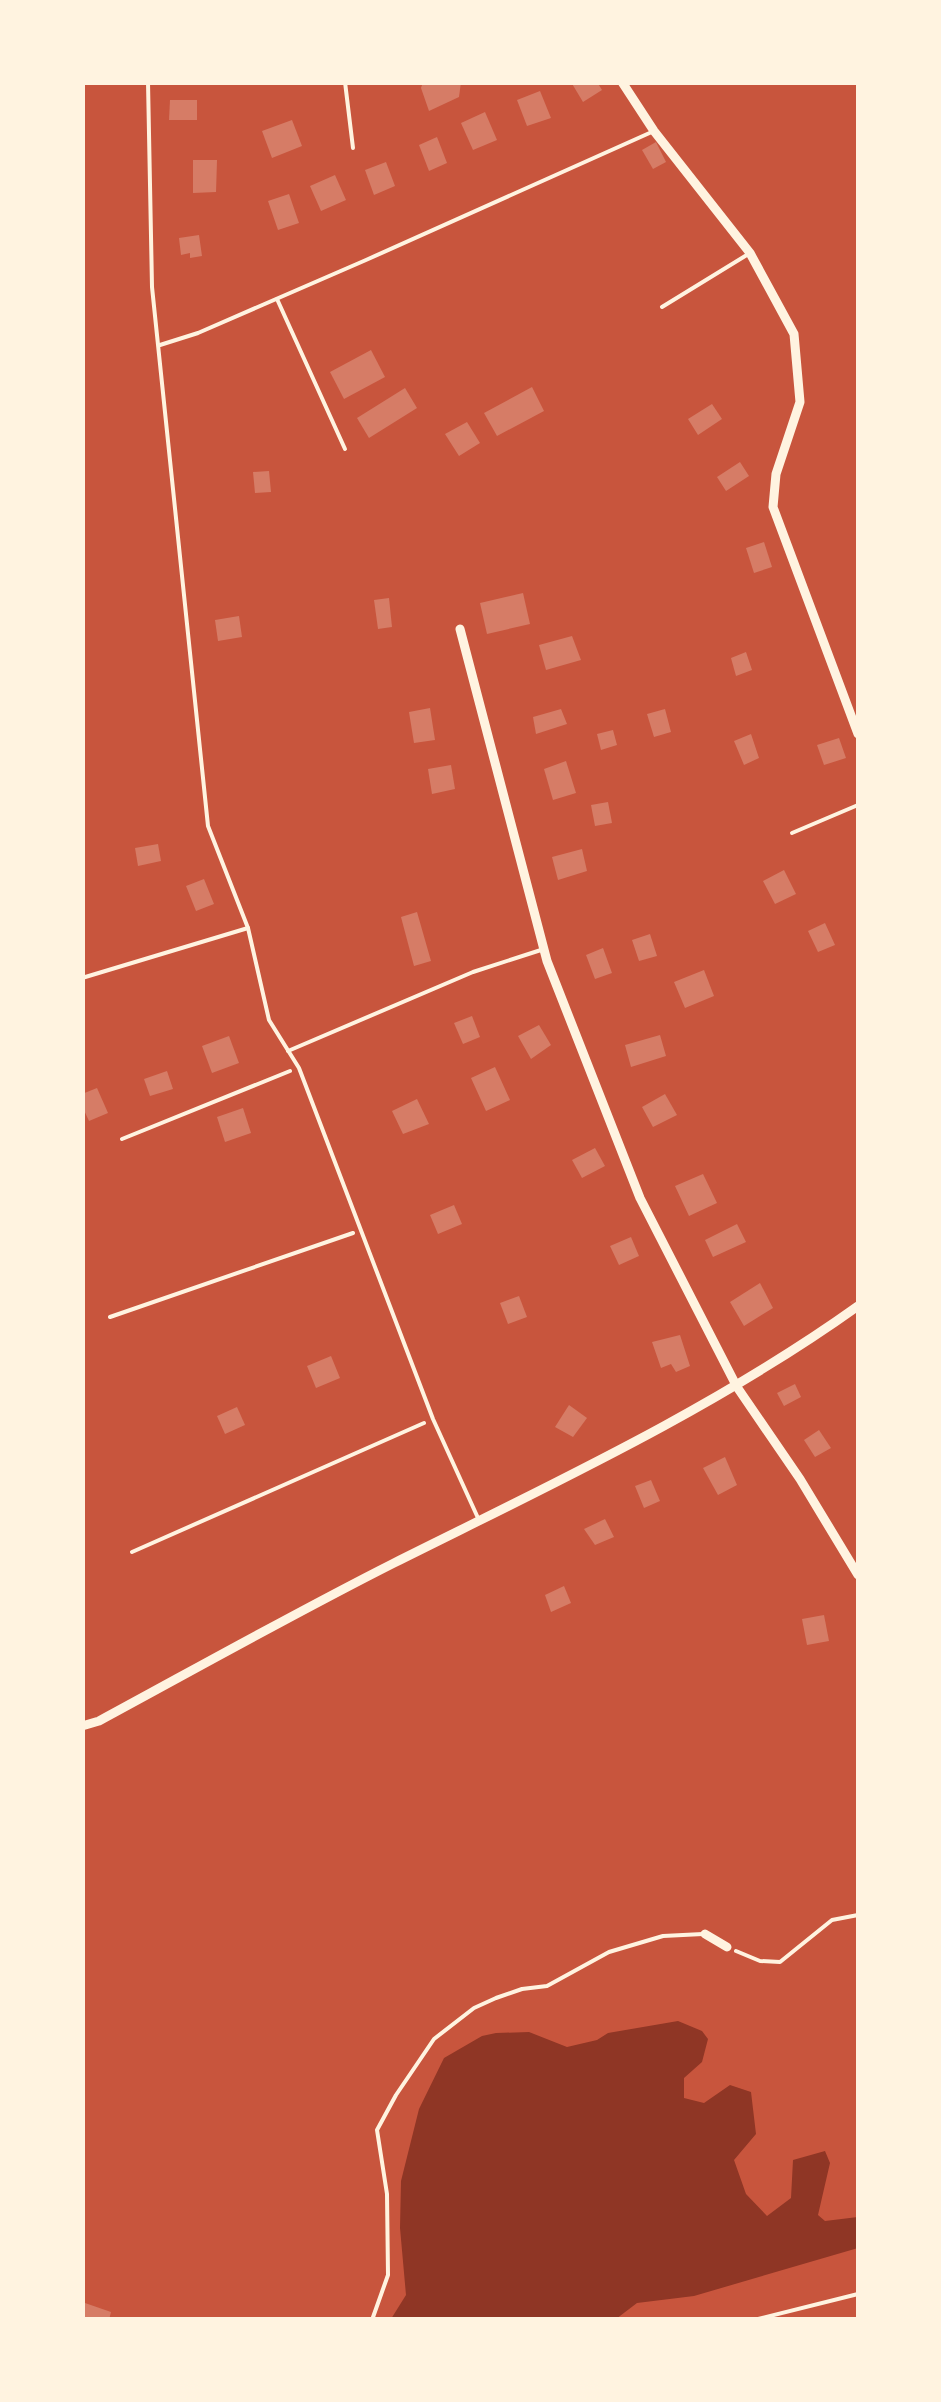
<svg xmlns="http://www.w3.org/2000/svg" width="941" height="2402" viewBox="0 0 941 2402" font-family="'Golos Text',sans-serif">
<rect width="100%" height="100%" fill="#c8553d"/>
<!-- water -->
<polygon fill="#8f3625" points="678,2021 702,2031 708,2039 702,2062 684,2078 684,2098 704,2103 730,2085 751,2092 756,2134 734,2160 746,2194 767,2216 791,2198 793,2160 825,2151 830,2163 818,2215 825,2221 858,2217 858,2248 694,2296 637,2303 616,2319 391,2319 406,2295 400,2228 401,2181 419,2109 444,2058 482,2036 496,2033 529,2032 567,2047 597,2040 608,2033"/>
<!-- building -->
<g fill="#d67c66">
<polygon points="423,82 461,82 459,97 429,111 421,88"/>
<polygon points="571,82 597,82 602,90 583,102"/>
<polygon points="540,91 551,118 527,126 517,100"/>
<polygon points="170,100 197,100 197,120 169,120"/>
<polygon points="485,112 497,140 473,150 461,123"/>
<polygon points="292,120 302,146 272,158 262,131"/>
<polygon points="437,137 447,163 429,171 419,145"/>
<polygon points="656,142 666,162 653,169 642,150"/>
<polygon points="193,160 217,160 216,192 193,193"/>
<polygon points="386,162 395,186 374,195 365,170"/>
<polygon points="335,175 346,200 321,211 310,186"/>
<polygon points="289,194 299,223 278,230 268,201"/>
<polygon points="199,235 202,256 190,258 190,253 181,255 179,238"/>
<polygon points="371,350 385,377 344,399 330,372"/>
<polygon points="532,387 544,411 497,436 484,413"/>
<polygon points="405,388 417,408 369,438 357,418"/>
<polygon points="712,404 722,419 698,435 688,419"/>
<polygon points="467,422 480,443 459,456 445,434"/>
<polygon points="740,462 749,476 726,491 717,477"/>
<polygon points="269,471 271,492 255,493 253,472"/>
<polygon points="764,542 772,567 754,573 746,548"/>
<polygon points="523,593 530,624 487,634 480,603"/>
<polygon points="389,598 392,627 378,629 374,600"/>
<polygon points="239,616 242,637 218,641 215,620"/>
<polygon points="572,636 581,660 546,670 539,645"/>
<polygon points="746,652 752,670 736,676 731,658"/>
<polygon points="430,708 435,740 414,743 409,712"/>
<polygon points="561,709 567,724 536,734 533,717"/>
<polygon points="665,709 671,732 654,737 647,714"/>
<polygon points="613,730 617,745 601,750 597,734"/>
<polygon points="751,734 759,758 744,765 734,741"/>
<polygon points="839,738 846,758 824,765 817,745"/>
<polygon points="566,761 576,793 553,800 544,769"/>
<polygon points="451,765 455,789 432,794 428,769"/>
<polygon points="608,802 612,823 595,826 591,805"/>
<polygon points="158,844 161,861 138,866 135,848"/>
<polygon points="582,849 587,871 558,880 552,857"/>
<polygon points="784,870 796,894 775,904 763,881"/>
<polygon points="204,879 214,904 196,911 186,886"/>
<polygon points="417,912 431,961 414,966 401,917"/>
<polygon points="825,923 835,945 818,952 808,931"/>
<polygon points="650,934 657,956 639,961 632,940"/>
<polygon points="603,948 612,973 595,979 586,955"/>
<polygon points="704,970 714,996 685,1008 674,982"/>
<polygon points="472,1016 480,1037 463,1044 454,1023"/>
<polygon points="539,1025 551,1045 531,1059 518,1036"/>
<polygon points="660,1035 666,1056 631,1067 625,1045"/>
<polygon points="229,1036 239,1063 212,1073 202,1046"/>
<polygon points="495,1067 510,1100 486,1111 471,1078"/>
<polygon points="167,1071 173,1089 150,1096 144,1079"/>
<polygon points="97,1088 108,1113 89,1121 82,1106 82,1094"/>
<polygon points="665,1094 677,1115 653,1127 642,1107"/>
<polygon points="417,1099 429,1124 403,1134 392,1111"/>
<polygon points="243,1108 251,1133 225,1142 217,1117"/>
<polygon points="595,1148 605,1166 582,1178 572,1160"/>
<polygon points="703,1174 717,1203 689,1216 675,1186"/>
<polygon points="454,1205 462,1224 438,1234 430,1215"/>
<polygon points="737,1224 746,1242 713,1257 705,1240"/>
<polygon points="631,1237 639,1256 619,1265 610,1246"/>
<polygon points="760,1283 773,1308 744,1326 730,1302"/>
<polygon points="519,1296 527,1317 508,1324 500,1303"/>
<polygon points="680,1335 690,1366 676,1372 671,1364 661,1368 652,1342"/>
<polygon points="331,1356 340,1378 316,1388 307,1366"/>
<polygon points="795,1384 801,1397 784,1406 777,1393"/>
<polygon points="569,1405 587,1418 573,1437 555,1427"/>
<polygon points="237,1407 245,1425 225,1434 217,1416"/>
<polygon points="819,1430 831,1448 815,1457 804,1440"/>
<polygon points="725,1457 737,1485 718,1495 703,1468"/>
<polygon points="651,1480 660,1501 644,1508 635,1486"/>
<polygon points="605,1519 614,1537 595,1545 584,1529"/>
<polygon points="564,1586 571,1603 551,1612 545,1595"/>
<polygon points="824,1615 829,1641 807,1645 802,1619"/>
<polygon points="85,2303 111,2312 109,2320 82,2320"/>
</g>
<g fill="none" stroke-linecap="round" stroke-linejoin="round">
<!-- path -->
<g stroke="#fff3e0" stroke-width="4">
<polyline points="122,1139 290,1071"/>
<polyline points="110,1317 353,1233"/>
<polyline points="132,1552 424,1423"/>
<polyline points="736,1951 760,1961 780,1962 832,1920 858,1915"/>
</g>
<!-- service -->
<g stroke="#fff3e0" stroke-width="4">
<polyline points="148,82 152,287 208,826 248,928 269,1020 299,1068 433,1419 478,1518"/>
<polyline points="345,82 353,148"/>
<polyline points="277,299 345,449"/>
<polyline points="662,307 750,253"/>
<polyline points="160,345 198,333 366,260 654,131"/>
<polyline points="792,833 858,805"/>
<polyline points="82,978 248,928"/>
<polyline points="288,1051 473,972 544,949"/>
<polyline points="372,2320 388,2275 387,2194 377,2130 396,2095 434,2039 474,2008 496,1998 522,1989 547,1986 609,1952 663,1936 703,1934"/>
<polyline points="754,2320 858,2294"/>
</g>
<!-- minor -->
<g stroke="#fff3e0" stroke-width="9">
<polyline points="622,82 654,131 750,253 794,334 800,402 776,474 773,507 858,734"/>
<polyline points="460,629 547,961 640,1198 737,1387 800,1479 858,1575"/>
<path d="M82,1726L99,1721C197,1668 295,1613 394,1563C552,1484 714,1409 858,1306"/>
<polyline points="705,1934 727,1947"/>
</g>
</g>
<!-- border -->
<rect width="941" height="2402" fill="none" stroke="#fff3e0" stroke-width="170"/>
</svg>
